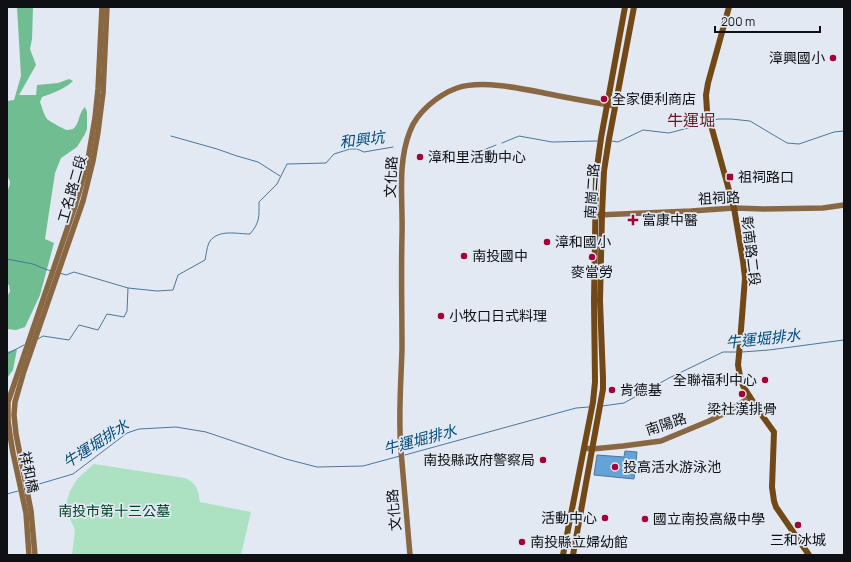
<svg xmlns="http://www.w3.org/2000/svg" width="851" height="562" viewBox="0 0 851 562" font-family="Manrope,'Noto Sans TC',sans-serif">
<rect width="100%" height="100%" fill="#e2e9f2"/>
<!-- green -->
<path fill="#ace2c2" d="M94,464L185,478C197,484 198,489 200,502L251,512L241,555H72L75,530L70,519L63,513L70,491L78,478Z"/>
<!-- forest -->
<g fill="#70bd92">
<path d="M17,7H33L32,39L30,49L36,65L19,95H36L37,85L58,83L69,79L73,81C65,89 53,93 42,97L40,102C42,107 44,115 47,119C49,121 65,130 67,130C69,130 72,129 73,129C80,124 78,113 85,107L87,112V129L85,134L77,147L61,158L55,173L45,239L54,243L40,295L25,327L16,330L7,329V297L10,291L9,285L7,284V192C9,187 12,182 8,178H7V101L14,100L21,76Z"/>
<polygon points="17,349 13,370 7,378 7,352"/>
</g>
<!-- water -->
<polygon fill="#65a2d6" stroke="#4b769c" points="625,451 637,452 634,479 594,475 597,455 624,457"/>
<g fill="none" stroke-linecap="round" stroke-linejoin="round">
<!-- stream -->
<g stroke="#4b769c" stroke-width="1">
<polyline points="712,121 718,119 731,119 750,121 787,143 799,144 834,132 844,131"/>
<polyline points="171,136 217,149 237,156 258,162 280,176"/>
<polyline points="612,141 618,142 643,130 669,133 707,123"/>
<polyline points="502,143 519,136 552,142 597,141"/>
<polyline points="445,160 454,162 496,145"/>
<polyline points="7,259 33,264 45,269 51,271"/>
<path d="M60,273L66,275L74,272L128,288L157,291L173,290L178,275L205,260C206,256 207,245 210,241C219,229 237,234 250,234C260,222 259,217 259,202L277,184L287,164L326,163L334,154L350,149H357L364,152L393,147"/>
<polyline points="38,339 43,336 69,340 79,325 98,330 107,314 124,317 127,311 128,288"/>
<polyline points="742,352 769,350 844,340"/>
<polyline points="7,354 24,345"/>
<polyline points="602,406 624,403 669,378 723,352 737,352"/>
<polyline points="405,455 576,408 589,407"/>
<polyline points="29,487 73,474 127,433 139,429 176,427 206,432 286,459 317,467 363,466 400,456"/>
<polyline points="7,494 18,491"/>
</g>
<!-- secondary -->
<g stroke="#896743" stroke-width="5.5">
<polyline points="598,215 691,211 734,208 764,209 823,208 844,205"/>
<polyline points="584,448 592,449 623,446 661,441 709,421 729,411 750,397"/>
<polyline points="29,555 26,513 13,453 10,435 8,420 8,402 75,206 87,165 95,118 98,89 102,7"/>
<polyline points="35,555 31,511 16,434 14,415 15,402 24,371 83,201 93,161 98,132 103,93 107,7"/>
<path d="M410,555C407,520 404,485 401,451C398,417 401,383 402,349C402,311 401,273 402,235C403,200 397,164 410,131C417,112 438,95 457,88C481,80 519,88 544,93C568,98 591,102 615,106"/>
</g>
<!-- primary -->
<g stroke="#724916" stroke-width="6">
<polyline points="729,7 708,83 706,95 707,111 734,208 743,261 745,278 739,355 738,365 740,376 743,386 761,414 774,432 772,487 774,501 776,507 809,555"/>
<polyline points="563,555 593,402 595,382 594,301 596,175 601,138 625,7"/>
<polyline points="573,555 603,389 603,378 600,301 602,214 604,171 609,139 634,7"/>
</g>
</g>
<!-- markers -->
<g fill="#a20236" stroke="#e2e9f2" stroke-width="1.5">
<circle cx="833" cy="58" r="4"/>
<circle cx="604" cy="99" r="4"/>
<circle cx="420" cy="157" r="4"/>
<rect x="726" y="173" width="8" height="8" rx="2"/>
<path d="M631 214h4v4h4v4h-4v4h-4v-4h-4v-4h4z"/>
<circle cx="547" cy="242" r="4"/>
<circle cx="464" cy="256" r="4"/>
<circle cx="592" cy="257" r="4"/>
<circle cx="441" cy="316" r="4"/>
<circle cx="765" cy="380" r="4"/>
<circle cx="612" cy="390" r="4"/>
<circle cx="742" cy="394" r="4"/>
<circle cx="543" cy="460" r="4"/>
<circle cx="615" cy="467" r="4"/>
<circle cx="605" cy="518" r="4"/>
<circle cx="645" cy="519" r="4"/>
<circle cx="798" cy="525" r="4"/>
<circle cx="522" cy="542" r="4"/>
</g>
<g text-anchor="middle" stroke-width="3.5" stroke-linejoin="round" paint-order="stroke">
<!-- poi labels -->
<g font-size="14" fill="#0e1013" stroke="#e2e9f2" text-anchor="start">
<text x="825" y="63" text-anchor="end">漳興國小</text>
<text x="612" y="104">全家便利商店</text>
<text x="428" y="162">漳和里活動中心</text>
<text x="738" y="182">祖祠路口</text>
<text x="642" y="225">富康中醫</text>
<text x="555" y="247">漳和國小</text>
<text x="472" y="261">南投國中</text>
<text x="592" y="277" text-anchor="middle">麥當勞</text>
<text x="449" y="321">小牧口日式料理</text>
<text x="757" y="385" text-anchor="end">全聯福利中心</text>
<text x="620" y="395">肯德基</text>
<text x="742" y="414" text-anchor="middle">梁社漢排骨</text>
<text x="535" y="465" text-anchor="end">南投縣政府警察局</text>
<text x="623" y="472">投高活水游泳池</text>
<text x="597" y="523" text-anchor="end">活動中心</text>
<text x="653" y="524">國立南投高級中學</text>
<text x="798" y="545" text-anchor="middle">三和冰城</text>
<text x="530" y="547">南投縣立婦幼館</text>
</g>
<!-- street labels -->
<g font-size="14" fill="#0e1013" stroke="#e2e9f2">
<text transform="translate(391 177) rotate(-87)" y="5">文化路</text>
<text transform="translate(72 189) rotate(-74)" y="5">工名路二段</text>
<text transform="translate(592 191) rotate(-86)" y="5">南崗二路</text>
<text transform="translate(719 198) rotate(-3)" y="5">祖祠路</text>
<text transform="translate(751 251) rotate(83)" y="5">彰南路二段</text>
<text transform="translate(666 424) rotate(-18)" y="5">南陽路</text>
<text transform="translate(29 472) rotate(78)" y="5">祥和橋</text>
<text transform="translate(394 510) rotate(-95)" y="5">文化路</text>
</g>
<!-- park labels -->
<g font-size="14" fill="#004226" stroke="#e2e9f2">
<text x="114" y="516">南投市第十三公墓</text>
</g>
<!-- water labels -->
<g font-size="15" font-style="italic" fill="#004b7c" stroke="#e2e9f2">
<text transform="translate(362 140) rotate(-7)" y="5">和興坑</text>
<text transform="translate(763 339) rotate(-6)" y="5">牛運堀排水</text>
<text transform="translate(420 440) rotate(-15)" y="5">牛運堀排水</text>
<text transform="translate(96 444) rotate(-33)" y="5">牛運堀排水</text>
</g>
<!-- quarter labels -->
<g font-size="16" fill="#601b27" stroke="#e2e9f2">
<text x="691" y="126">牛運堀</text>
</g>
</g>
<!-- border -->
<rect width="851" height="562" fill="none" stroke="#0e1013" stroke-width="16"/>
<!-- scale -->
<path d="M715 26v6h105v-6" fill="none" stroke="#0e1013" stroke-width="2"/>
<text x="721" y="26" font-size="12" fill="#0e1013" stroke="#e2e9f2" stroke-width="3" paint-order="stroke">200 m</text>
</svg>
